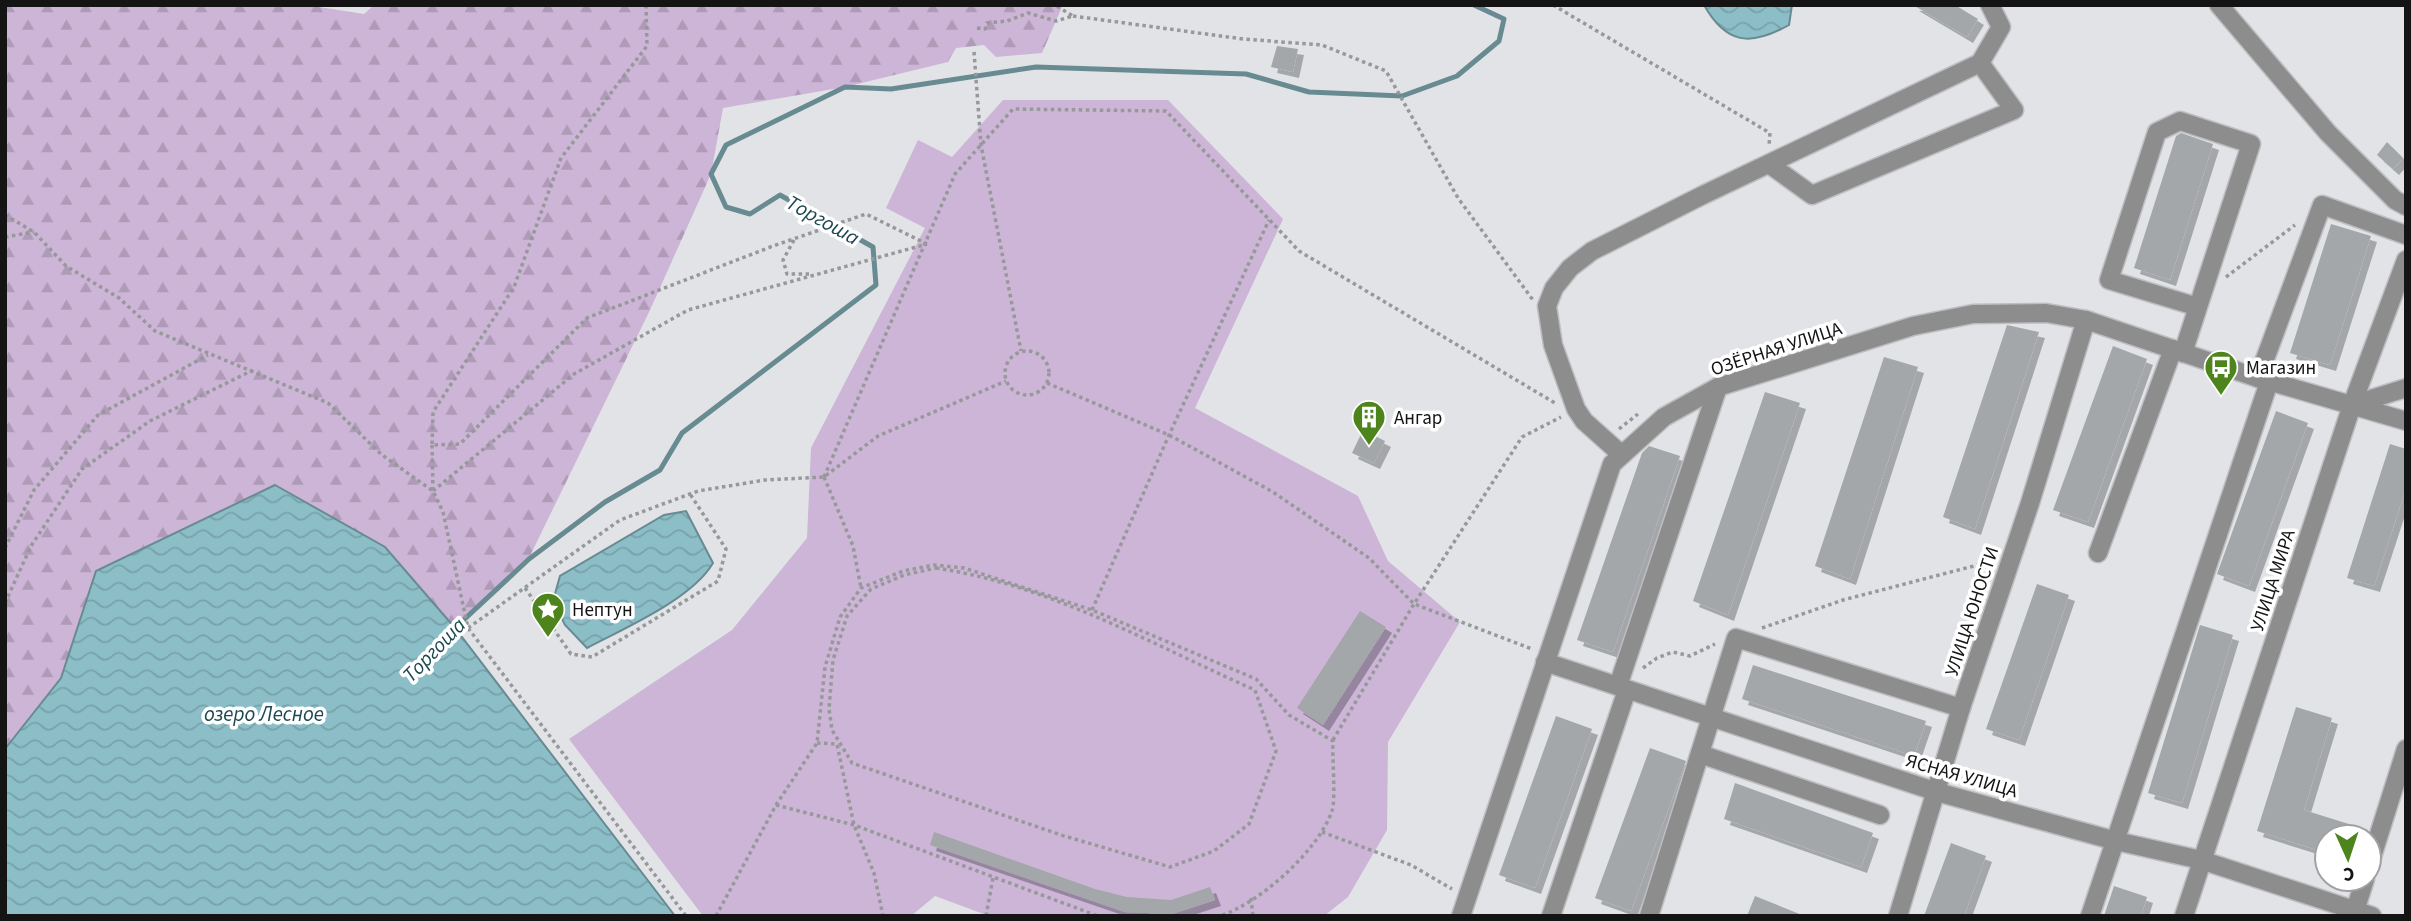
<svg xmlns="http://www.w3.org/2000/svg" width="2411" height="921" viewBox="0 0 2411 921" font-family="'Source Sans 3',sans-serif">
<defs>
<pattern id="forest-firs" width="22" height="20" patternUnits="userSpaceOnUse" patternTransform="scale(1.75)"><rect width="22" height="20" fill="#cdb5d7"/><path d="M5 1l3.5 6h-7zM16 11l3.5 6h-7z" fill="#af9bb8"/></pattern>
<pattern id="water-waves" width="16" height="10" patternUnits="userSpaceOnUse" patternTransform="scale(1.75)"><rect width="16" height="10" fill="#8cbec8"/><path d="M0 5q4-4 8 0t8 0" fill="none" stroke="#78a2ab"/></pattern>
<filter id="shadow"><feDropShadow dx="6" dy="6" stdDeviation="0" flood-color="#0004"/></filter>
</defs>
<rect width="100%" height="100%" fill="#e1e3e6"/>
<!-- forest -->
<polygon fill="url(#forest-firs)" points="5,5 306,5 364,14 374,5 1062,7 1042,53 996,57 984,45 956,48 948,62 845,87 723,108 711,174 650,310 529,558 455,628 385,547 97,571 61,678 5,749"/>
<!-- park -->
<polygon fill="#cdb5d7" points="1003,100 1168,100 1283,219 1195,408 1358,496 1388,561 1460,622 1388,742 1387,830 1348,897 1324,916 989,916 935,896 911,916 703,916 569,739 732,630 807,538 811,448 925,228 886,208 918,140 952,157"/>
<!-- water -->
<g fill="url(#water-waves)" stroke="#688b92" stroke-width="2">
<path d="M1704,5H1792L1789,25C1750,47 1726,44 1704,5Z"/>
<polygon points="275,485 385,547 455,628 675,916 5,916 5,749 61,678 96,571"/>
<path d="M686,511L713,563C692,599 625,628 587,648L565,625L553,601L560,576L664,515Z"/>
</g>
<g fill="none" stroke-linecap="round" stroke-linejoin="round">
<!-- stream -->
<polyline stroke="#688b92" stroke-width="5" points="455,628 529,559 605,502 660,470 682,433 876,285 873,247 780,195 750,214 726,207 711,174 726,145 845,87 891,89 1036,67 1246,74 1309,92 1402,96 1457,76 1499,41 1504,19 1474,5"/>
</g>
<!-- building -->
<g fill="#a4a7a9" filter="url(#shadow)">
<polygon points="1913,5 1955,5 1978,19 1967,37"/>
<polygon points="1277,46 1298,49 1293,72 1271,67"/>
<polygon points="2181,133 2213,144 2170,280 2134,268 2176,136"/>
<polygon points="2387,142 2403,158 2393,169 2377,155"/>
<polygon points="2331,224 2371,236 2330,365 2290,353"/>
<polygon points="2007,325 2039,332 1975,529 1943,517"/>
<polygon points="2113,346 2147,359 2088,522 2053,510"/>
<polygon points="1884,357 1918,367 1850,579 1815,566"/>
<polygon points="1765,392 1800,403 1728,615 1693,601"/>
<polygon points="2276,411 2308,423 2249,586 2217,574"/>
<polygon points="1363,430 1385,441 1374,463 1352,453"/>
<polygon points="2390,444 2406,449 2406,488 2374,586 2347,578"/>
<polygon points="1649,446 1680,456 1613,652 1577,640 1642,453"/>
<polygon points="2037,584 2069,595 2019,740 1986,729"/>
<polygon points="1360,611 1386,627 1323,725 1297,708"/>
<polygon points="2200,625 2233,635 2182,803 2148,793"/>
<polygon points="1753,665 1926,721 1914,756 1742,699"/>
<polygon points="2296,707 2332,718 2304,810 2368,830 2366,837 2327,837 2327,853 2257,831"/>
<polygon points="1556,716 1592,729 1535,888 1499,875"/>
<polygon points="1650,748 1686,761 1631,911 1595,898"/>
<polygon points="1735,783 1873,833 1861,867 1724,819"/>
<polygon points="934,832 1095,889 1127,897 1171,900 1210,887 1215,900 1172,914 1125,912 930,845"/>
<polygon points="1951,843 1986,856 1964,916 1924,916"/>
<polygon points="2114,886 2147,897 2141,916 2104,916"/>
<polygon points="1755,896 1802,915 1802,916 1747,916"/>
</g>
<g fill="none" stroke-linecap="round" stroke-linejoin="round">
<defs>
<g id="minor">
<polyline points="2219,5 2328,133 2395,200 2406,206"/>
<polyline points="1769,164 1812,195 2014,110 1980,63"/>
<polyline points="2183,353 2251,144 2180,121 2157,132 2109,280 2198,307"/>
<polyline points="2258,378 2322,205 2406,235"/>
<polyline points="2352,405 2406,388"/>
<polyline points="1622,455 1584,421 1576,409 1553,345 1547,306 1554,288 1570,268 1592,251 1703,195 1980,63 2001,27 1990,5"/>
<polyline points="2098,553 2173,349"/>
<polyline points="1545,662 1937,792 2116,841 2201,860 2372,916"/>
<polyline points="1618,686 1718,387"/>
<polyline points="1700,754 1880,815"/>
<polyline points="2369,866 2406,749"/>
<polyline points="2355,911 2365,879"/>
<polyline points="1461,916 1612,464 1664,417 1718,387 1913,326 1973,314 2046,313 2086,320 2258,378 2406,421"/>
<polyline points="1551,916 1627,690"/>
<polyline points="1649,916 1736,638 1961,708"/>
<polyline points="1898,916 1961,708 2030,503 2086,320"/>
<polyline points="2090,916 2269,382"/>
<polyline points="2184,916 2352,405 2406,260"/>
</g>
</defs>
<!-- minor casing -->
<use href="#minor" stroke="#bcbec0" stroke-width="21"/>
<!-- path -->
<g stroke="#96989a" stroke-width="3.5" stroke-dasharray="3.5 3.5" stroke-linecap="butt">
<polyline points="646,5 647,46 561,158 514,287 433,412 432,445 460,444 587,318 773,246 866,214 927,244"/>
<polyline points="1553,5 1770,133 1769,145"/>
<polyline points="1073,16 1243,39 1322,45 1386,71 1458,198 1533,300"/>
<polyline points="977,28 985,29 987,23 1007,21 1028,13 1056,21 1073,16 1055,5"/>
<polyline points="974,52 981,145 1021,351"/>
<polyline points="5,215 34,232 66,266 119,298 155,331 328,403 382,455 433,491 443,512 468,628 686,916"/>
<polyline points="5,237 34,232"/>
<polyline points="794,240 783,260 787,274 809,274"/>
<polyline points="2226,277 2295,225"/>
<circle cx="1027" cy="373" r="22"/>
<polyline points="1047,383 1169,435 1273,492 1369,558 1414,604 1532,649"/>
<polyline points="1619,429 1638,414"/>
<polyline points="432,445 433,491"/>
<polyline points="824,477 955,174 1013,109 1166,111 1299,251 1555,403"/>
<polyline points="824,477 853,546 861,588"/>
<polyline points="433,491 574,374 688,310 927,244"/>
<polyline points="5,548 34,490 98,415 208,355"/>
<path d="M936,568C1050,585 1151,644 1255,690L1276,751L1249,824L1214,851L1170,867L1061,835L852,763L832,730L829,709L833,660L847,616L871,589L904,575Z"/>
<polyline points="525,588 571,654 592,657 718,581 726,549 690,494"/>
<polyline points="5,603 31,546 82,469 150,421 253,370"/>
<polyline points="1092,610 1169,435 1269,220"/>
<polyline points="468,628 620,520 698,491 765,480 824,477 878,436 1006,381"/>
<polyline points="1762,628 1843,600 1993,561"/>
<polyline points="1643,668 1657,658 1673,652 1690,656 1715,644"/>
<polyline points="1333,740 1414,604 1522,437 1561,417"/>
<polyline points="817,743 837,744 854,825 874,873 883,916"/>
<polyline points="776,805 854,825 1098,916"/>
<polyline points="1322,832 1411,865 1452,889"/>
<polyline points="1251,898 1253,916"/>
<path d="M716,916L776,805L817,743L825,667L840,617L861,588L903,571L934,565L964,568L1092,610L1256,679L1289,715L1333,741C1332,756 1336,800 1332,811C1318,851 1260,903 1220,916"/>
<polyline points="986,916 993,878"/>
</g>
<!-- minor -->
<use href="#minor" stroke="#8d8d8e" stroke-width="18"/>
</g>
<!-- icons -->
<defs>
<symbol id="bus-pin" viewBox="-11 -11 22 30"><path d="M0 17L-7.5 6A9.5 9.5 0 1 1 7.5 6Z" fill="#4e841c" stroke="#fff"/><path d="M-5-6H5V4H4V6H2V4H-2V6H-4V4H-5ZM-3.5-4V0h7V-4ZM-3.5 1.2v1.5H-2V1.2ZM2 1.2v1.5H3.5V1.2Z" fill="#fff"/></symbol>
<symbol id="building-pin" viewBox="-11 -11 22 30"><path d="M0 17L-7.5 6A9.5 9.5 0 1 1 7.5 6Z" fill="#4e841c" stroke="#fff"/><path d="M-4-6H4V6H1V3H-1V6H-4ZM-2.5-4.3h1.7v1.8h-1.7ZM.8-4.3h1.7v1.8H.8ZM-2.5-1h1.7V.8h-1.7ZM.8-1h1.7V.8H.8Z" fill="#fff"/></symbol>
<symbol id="sight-pin" viewBox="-11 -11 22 30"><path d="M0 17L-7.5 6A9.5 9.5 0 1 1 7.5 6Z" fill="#4e841c" stroke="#fff"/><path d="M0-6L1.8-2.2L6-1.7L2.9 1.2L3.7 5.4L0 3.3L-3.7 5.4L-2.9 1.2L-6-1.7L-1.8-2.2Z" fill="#fff"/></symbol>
</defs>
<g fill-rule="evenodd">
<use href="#bus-pin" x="2202" y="348" width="38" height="52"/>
<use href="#building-pin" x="1350" y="398" width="38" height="52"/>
<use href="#sight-pin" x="529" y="590" width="38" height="52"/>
</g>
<g text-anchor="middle" stroke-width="7" stroke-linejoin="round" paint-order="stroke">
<!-- street labels -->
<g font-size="19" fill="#141415" stroke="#fff">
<text transform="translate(1776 348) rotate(-18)" y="7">ОЗЁРНАЯ УЛИЦА</text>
<text transform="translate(2272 580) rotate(-72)" y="7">УЛИЦА МИРА</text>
<text transform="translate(1971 611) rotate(-72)" y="7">УЛИЦА ЮНОСТИ</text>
<text transform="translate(1962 775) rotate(16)" y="7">ЯСНАЯ УЛИЦА</text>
</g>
<!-- poi labels -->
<g font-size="19" fill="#141415" stroke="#fff" text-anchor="start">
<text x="2246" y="374">Магазин</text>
<text x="1394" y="424">Ангар</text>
<text x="572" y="616">Нептун</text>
</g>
<!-- water labels -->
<g font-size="21" font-style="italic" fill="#1b4851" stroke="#fff">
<text transform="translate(823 220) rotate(29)" y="7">Торгоша</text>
<text transform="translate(434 650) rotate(-46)" y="7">Торгоша</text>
<text x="264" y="721">озеро Лесное</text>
</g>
</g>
<!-- border -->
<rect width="2411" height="921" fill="none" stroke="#141415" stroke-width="14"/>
<!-- north arrow -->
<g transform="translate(2348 858) rotate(177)"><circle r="33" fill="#ffffff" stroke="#a1a1a1" stroke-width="2"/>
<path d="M0-5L12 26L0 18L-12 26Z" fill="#4e841c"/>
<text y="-10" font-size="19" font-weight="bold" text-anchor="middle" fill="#141415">С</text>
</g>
</svg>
